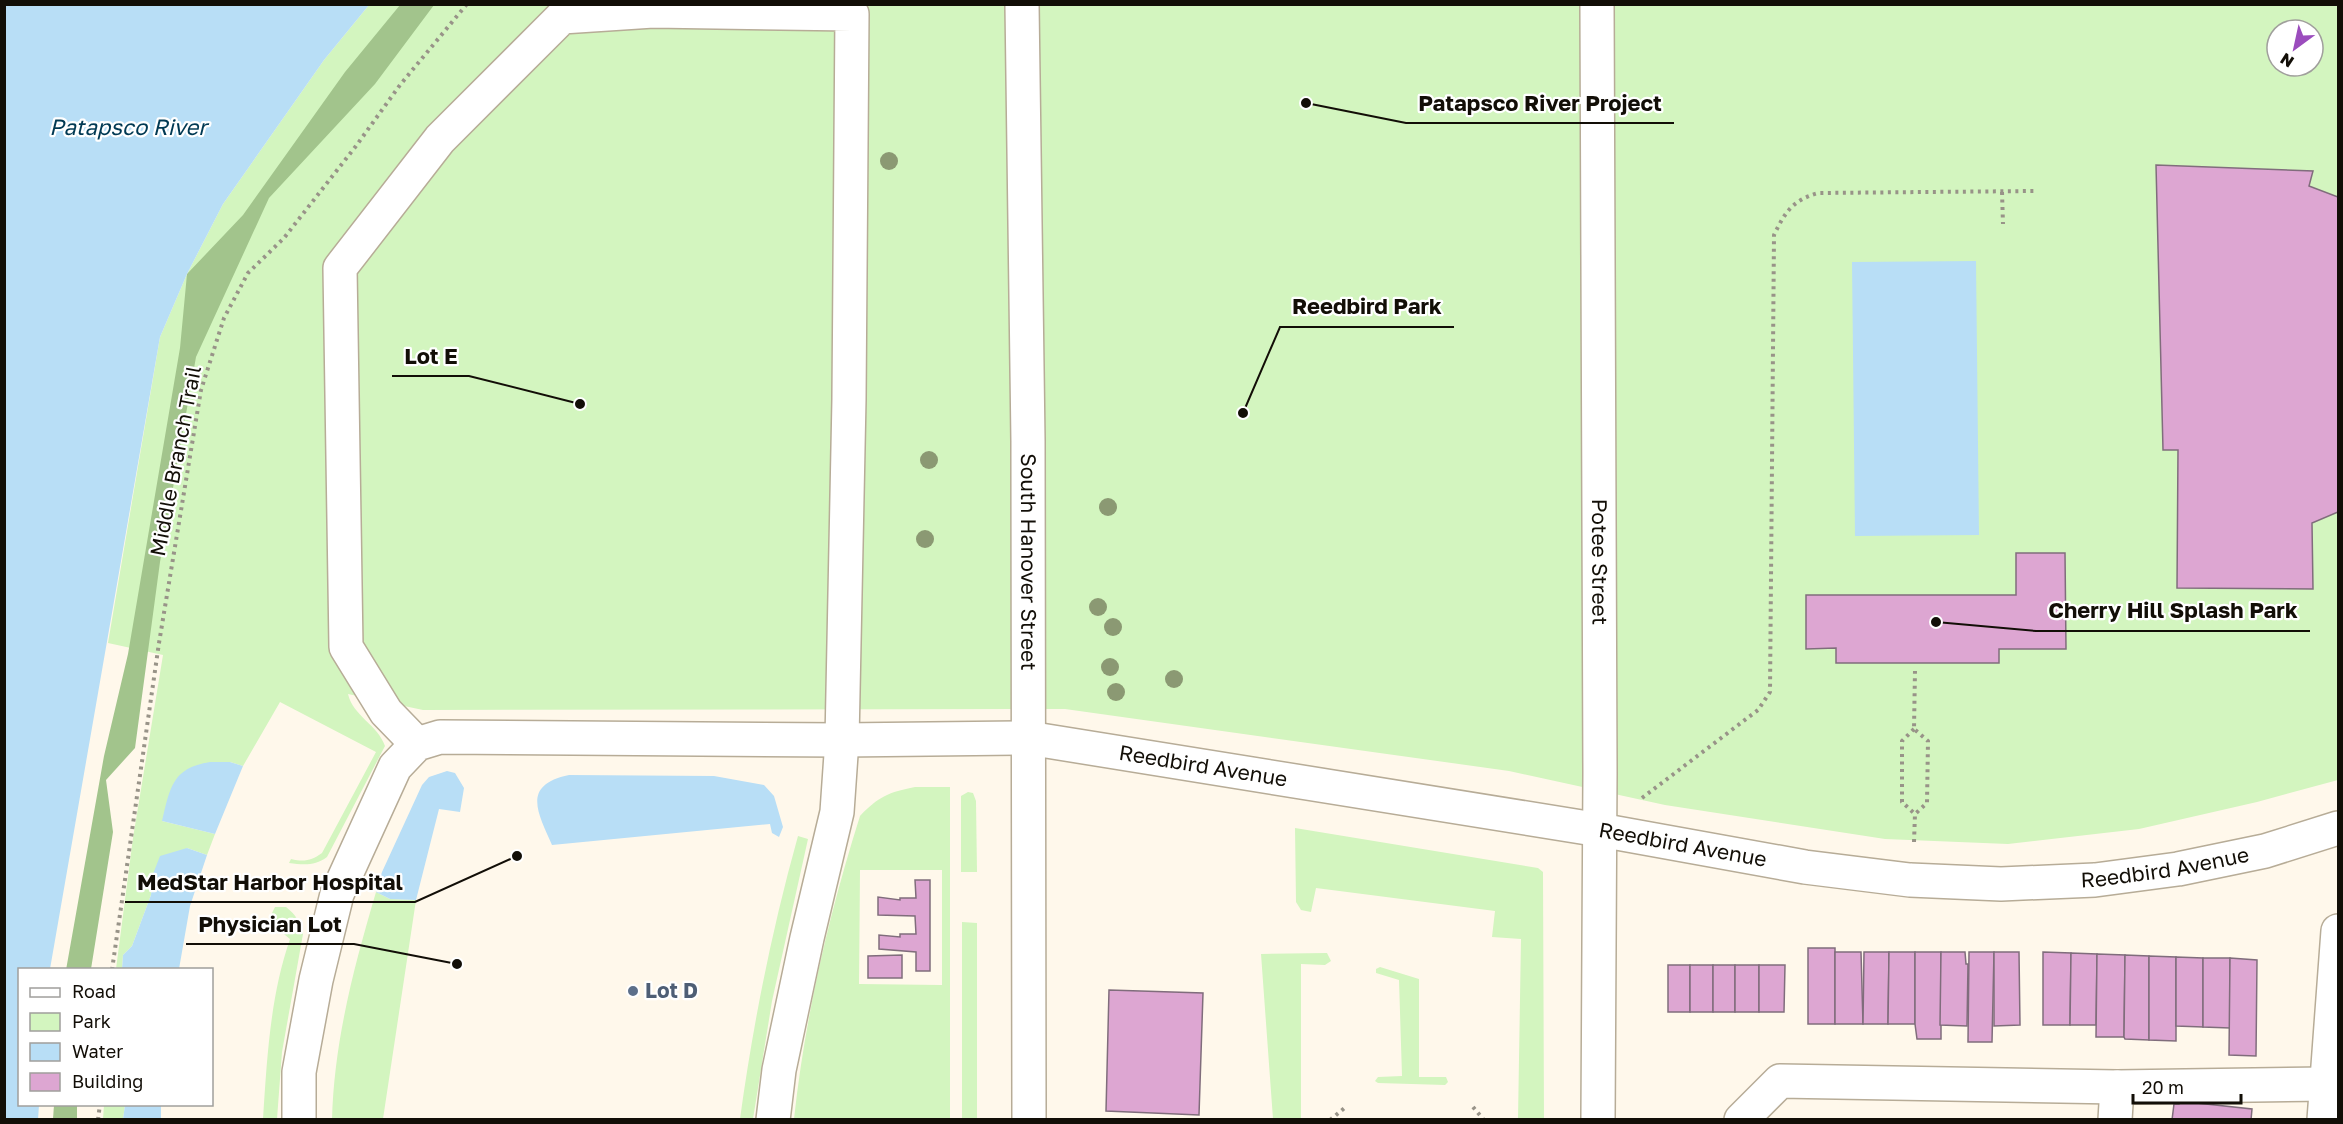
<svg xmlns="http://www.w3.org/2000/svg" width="2343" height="1124" viewBox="0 0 2343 1124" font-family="'Golos Text',sans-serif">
<rect width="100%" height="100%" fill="#fff8eb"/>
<!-- green -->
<g fill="#d3f5bf" fill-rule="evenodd">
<path d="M369,5H2338V780L2257,802L2139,829L2008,844L1885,839L1665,805L1509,771L1065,709L423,710L348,694C353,716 378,725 385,746L327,857C315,866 304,865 289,863L291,859C304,862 311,861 322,853L376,752L280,702L243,766L230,762L162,821L215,834L207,855L187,848L153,874L151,895L132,946L123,955L122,969H116L133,838L163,655L108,643L160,337L187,274L223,204L324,60ZM2277,30H2313V66H2277Z"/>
<path d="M915,787H950V1119H794C805,1017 829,914 860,816C878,797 889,792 915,787ZM860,870H942V985L859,984Z"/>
<polygon points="968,792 973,793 976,801 977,872 961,872 961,796"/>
<polygon points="1295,828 1538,868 1543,872 1544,1119 1518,1119 1521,939 1492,937 1495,911 1316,888 1311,912 1301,910 1296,902"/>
<path d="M798,836L808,839L772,1001L753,1119H740C753,1024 772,929 798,836Z"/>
<path d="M376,892L390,899L416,900L383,1119L332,1120C334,1041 354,967 376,892Z"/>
<path d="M275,907H286C296,915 300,921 303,934L282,1052L277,1119H263C267,1059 270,997 290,939L274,926L270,917Z"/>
<polygon points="962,922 977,923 977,1119 962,1119"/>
<polygon points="1327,953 1331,961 1325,965 1301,964 1301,1119 1273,1119 1261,954"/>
<polygon points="1380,967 1419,979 1419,1077 1446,1077 1448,1082 1445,1085 1378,1083 1375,1081 1378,1077 1402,1076 1399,980 1376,973 1376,969"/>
<polygon points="104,1105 125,1105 123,1119 103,1119"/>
</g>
<!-- forest -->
<g fill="#a2c48c">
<polygon points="400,5 434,5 375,84 269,198 196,357 160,562 135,748 106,780 113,832 91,969 66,970 104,756 128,654 180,348 187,274 243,215 345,72"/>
<polygon points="54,1105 77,1105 77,1119 53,1119"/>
</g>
<!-- water -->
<g fill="#b8def6">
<polygon points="5,4 369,5 324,60 223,204 187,274 160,337 50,969 20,970 20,1104 39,1105 38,1120 4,1119"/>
<polygon points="1976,261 1979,535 1855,536 1852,262"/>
<path d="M210,762H230L243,766L215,834L162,821C170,788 172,768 210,762Z"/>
<polygon points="447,771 455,773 464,788 460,812 439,809 416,900 390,899 376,892 382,872 422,785 429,777"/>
<path d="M569,775L714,776L764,785L774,796L783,827L779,837L772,833L770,824L552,845C538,813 521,785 569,775Z"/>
<polygon points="187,848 207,855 190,906 179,969 122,969 123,955 132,946 151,895 153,874 160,856"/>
<polygon points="125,1105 161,1105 161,1119 123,1119"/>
</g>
<!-- building -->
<g fill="#dda6d2" stroke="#806d7c" stroke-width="1.5">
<polygon points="2156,165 2313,171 2309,186 2338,197 2338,512 2312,523 2313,589 2177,588 2178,450 2163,450"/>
<polygon points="2016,553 2065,553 2066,649 1999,649 1999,663 1836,663 1836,648 1806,649 1806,595 2016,595"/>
<polygon points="915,880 930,880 930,971 916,971 916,952 879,949 879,935 900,937 900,934 916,934 915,916 878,915 878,897 900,900 900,898 916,898"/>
<rect x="1808" y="948" width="27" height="76"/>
<polygon points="1835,952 1861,952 1863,1024 1835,1024"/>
<polygon points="1864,952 1889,952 1888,1024 1863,1024"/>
<polygon points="1889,952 1915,952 1915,1024 1888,1024"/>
<polygon points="1915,952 1941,952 1941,1039 1917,1039 1915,1024"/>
<polygon points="1941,952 1965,952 1966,964 1968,964 1967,1026 1940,1025"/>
<polygon points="1969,952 1994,952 1992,1042 1968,1042"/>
<polygon points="1994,952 2019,952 2020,1025 1994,1026"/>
<polygon points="2043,952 2071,953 2070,1025 2043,1025"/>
<polygon points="2071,953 2097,954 2096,1025 2070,1025"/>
<polygon points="2097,954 2125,955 2124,1037 2096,1037"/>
<polygon points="902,955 902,978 868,978 868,956"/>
<polygon points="2125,955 2149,956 2149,1040 2125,1039 2124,1037"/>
<polygon points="2149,956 2176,957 2176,1041 2149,1040"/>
<polygon points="2176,957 2203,958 2203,1027 2176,1026"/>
<polygon points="2203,958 2230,958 2230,1028 2203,1027"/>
<polygon points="2230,958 2257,960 2256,1056 2229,1055"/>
<rect x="1668" y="965" width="22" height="47"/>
<rect x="1690" y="965" width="23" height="47"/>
<rect x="1713" y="965" width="22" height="47"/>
<rect x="1735" y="965" width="24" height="47"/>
<polygon points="1759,965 1785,965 1784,1012 1759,1012"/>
<polygon points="1109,990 1203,993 1199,1115 1106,1111"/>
<polygon points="2180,1096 2197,1098 2197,1103 2252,1109 2251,1120 2172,1120 2174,1104 2179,1104"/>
</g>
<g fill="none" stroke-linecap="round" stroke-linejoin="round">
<defs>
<g id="minor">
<polyline points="417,744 386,712 346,647 340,268 440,139 562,17 653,11 852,14 849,399 842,740 837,812 807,938 779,1070 773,1120"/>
<path id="s1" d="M299,1120V1072L316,980L337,894L395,767L417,744L440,737L842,740L1028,738L1600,830L1805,867L1910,880L2001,884L2095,880L2178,869L2265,851L2338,828"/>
<polyline points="1741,1120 1780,1081 2117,1087 2327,1084"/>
<polyline points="2115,1120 2117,1087"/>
<polyline points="2324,1120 2338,931"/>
</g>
<g id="major">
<path id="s2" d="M1022,4L1028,441L1029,1120"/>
<path id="s3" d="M1597,4L1600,773L1598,1120"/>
</g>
</defs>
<!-- minor casing -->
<use href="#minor" stroke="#b7ac97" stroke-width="36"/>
<!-- major casing -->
<use href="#major" stroke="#b7ac97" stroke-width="36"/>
<!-- path -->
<g stroke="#989388" stroke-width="4" stroke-dasharray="3 4.5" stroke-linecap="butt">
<polyline points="2002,192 2003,224"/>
<polyline points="1914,729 1902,741 1902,802 1915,814"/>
<path d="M1642,798L1758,710L1770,692L1774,235C1785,212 1793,200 1818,193L2035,191"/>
<polyline points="1914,842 1915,814 1927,803 1928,741 1914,729 1915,671"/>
<polyline points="112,970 159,643 201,390 224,318 248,273 284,238 356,146 400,85 467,4"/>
<polyline points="1473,1107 1484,1120"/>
<polyline points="98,1120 100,1104"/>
<polyline points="1330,1120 1347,1106"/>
</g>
<!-- minor -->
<use href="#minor" stroke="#fff" stroke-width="33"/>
<!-- major -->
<use href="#major" stroke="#fff" stroke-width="33"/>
</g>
<!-- trees -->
<g fill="#8b9973">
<circle cx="889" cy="161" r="9"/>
<circle cx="929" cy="460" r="9"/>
<circle cx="1108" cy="507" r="9"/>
<circle cx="925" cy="539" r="9"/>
<circle cx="1098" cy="607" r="9"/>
<circle cx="1113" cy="627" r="9"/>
<circle cx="1110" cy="667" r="9"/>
<circle cx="1174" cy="679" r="9"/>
<circle cx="1116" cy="692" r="9"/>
</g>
<!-- markers -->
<circle fill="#5c6f8a" stroke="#fff" stroke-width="2" cx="633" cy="991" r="6"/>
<g text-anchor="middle" stroke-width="4.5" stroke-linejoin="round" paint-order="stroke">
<!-- street labels -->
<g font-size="21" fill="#120e07" stroke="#fff">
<text transform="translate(176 461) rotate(-79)" y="7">Middle Branch Trail</text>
<text dy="7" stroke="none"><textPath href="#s2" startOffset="558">South Hanover Street</textPath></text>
<text dy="7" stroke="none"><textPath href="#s3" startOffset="558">Potee Street</textPath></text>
<text dy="7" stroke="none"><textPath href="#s1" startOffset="1191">Reedbird Avenue</textPath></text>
<text dy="7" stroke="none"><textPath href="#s1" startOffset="1677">Reedbird Avenue</textPath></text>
<text dy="7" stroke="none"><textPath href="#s1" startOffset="2163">Reedbird Avenue</textPath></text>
</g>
<!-- service labels -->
<g font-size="21" font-weight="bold" fill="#4e5e75" stroke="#fff" text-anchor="start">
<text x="645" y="998">Lot D</text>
</g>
<!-- water labels -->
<g font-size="22" font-style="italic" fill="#003953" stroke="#fff">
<text x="128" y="135">Patapsco River</text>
</g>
</g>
<!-- callouts -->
<path fill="none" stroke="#120e07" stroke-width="2" d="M1306 103L1406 123H1674M1243 413L1280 327H1454M580 404L469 376H392M1936 622L2036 631H2310M517 856L415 902H125M457 964L354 944H186"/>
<g fill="#120e07" stroke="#fff" stroke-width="2">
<circle cx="1306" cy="103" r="6"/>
<circle cx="1243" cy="413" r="6"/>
<circle cx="580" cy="404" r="6"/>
<circle cx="1936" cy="622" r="6"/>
<circle cx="517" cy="856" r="6"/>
<circle cx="457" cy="964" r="6"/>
</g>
<g font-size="22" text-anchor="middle" font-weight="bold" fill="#120e07" stroke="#fff" stroke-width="4.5" stroke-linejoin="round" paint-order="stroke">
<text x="1540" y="111">Patapsco River Project</text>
<text x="1367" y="314">Reedbird Park</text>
<text x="431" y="364">Lot E</text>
<text x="2173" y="618">Cherry Hill Splash Park</text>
<text x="270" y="890">MedStar Harbor Hospital</text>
<text x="270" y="932">Physician Lot</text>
</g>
<!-- border -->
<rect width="2343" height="1124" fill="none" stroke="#120e07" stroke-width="12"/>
<!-- legend -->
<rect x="18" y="968" width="195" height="138" fill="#ffffff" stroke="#a09f9c" stroke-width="1.5"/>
<rect x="30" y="988" width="30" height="9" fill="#ffffff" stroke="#a09f9c" stroke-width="1.5"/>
<text x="72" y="998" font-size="18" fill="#120e07">Road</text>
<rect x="30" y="1013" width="30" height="18" fill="#d3f5bf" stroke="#a09f9c" stroke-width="1.5"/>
<text x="72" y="1028" font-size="18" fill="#120e07">Park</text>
<rect x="30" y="1043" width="30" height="18" fill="#b8def6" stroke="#a09f9c" stroke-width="1.5"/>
<text x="72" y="1058" font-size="18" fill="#120e07">Water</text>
<rect x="30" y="1073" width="30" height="18" fill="#dda6d2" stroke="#a09f9c" stroke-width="1.5"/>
<text x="72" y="1088" font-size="18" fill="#120e07">Building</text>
<!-- north arrow -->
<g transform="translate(2295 48) rotate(213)"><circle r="28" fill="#ffffff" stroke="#a09f9c" stroke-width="1.5"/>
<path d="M0-4.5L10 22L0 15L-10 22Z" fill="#9b4cbd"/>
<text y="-9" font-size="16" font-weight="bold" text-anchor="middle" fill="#120e07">N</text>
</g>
<!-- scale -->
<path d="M2133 1094v9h108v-9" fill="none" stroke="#120e07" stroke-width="3"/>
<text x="2142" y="1094" font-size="18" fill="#120e07" stroke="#ffffff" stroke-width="4.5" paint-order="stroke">20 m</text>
</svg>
